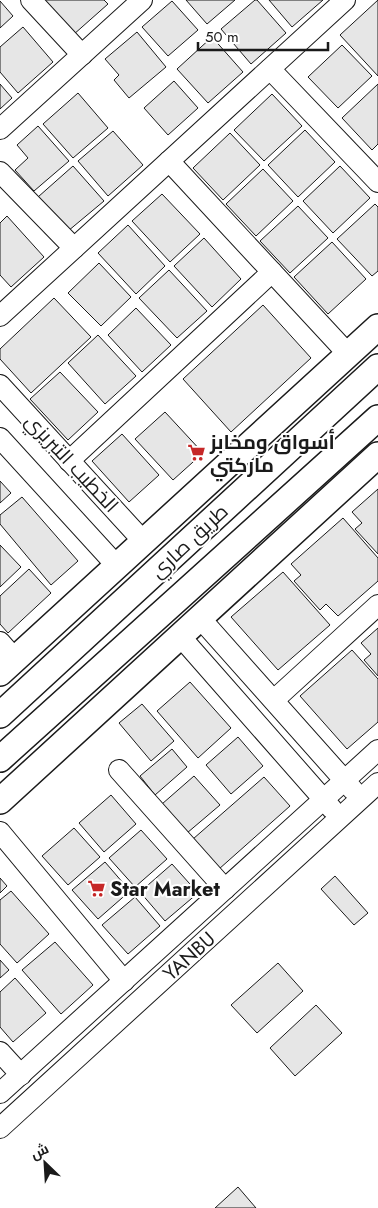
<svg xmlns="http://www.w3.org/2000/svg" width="378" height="1208" viewBox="0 0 378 1208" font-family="Jost,Cairo,sans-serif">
<rect width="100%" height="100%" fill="#fff"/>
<!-- building -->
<g fill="#e6e6e6" stroke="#1a1a1a">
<polygon points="43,0 104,0 108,4 73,35"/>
<polygon points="186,0 235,0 207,24"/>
<polygon points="255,0 257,0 286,33 251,64 221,29"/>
<polygon points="269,0 323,0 292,27"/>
<polygon points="378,0 378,76 340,35"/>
<polygon points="0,1 13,16 0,28"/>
<polygon points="172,1 198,30 168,56 142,27"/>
<polygon points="23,27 53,62 18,93 0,72 0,47"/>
<polygon points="137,32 166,67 129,98 114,80 119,75 105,59"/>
<polygon points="212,37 243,72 208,103 177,69"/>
<polygon points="342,45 372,76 338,108 308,77"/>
<polygon points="174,81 198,108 168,135 144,108"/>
<polygon points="0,84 12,98 0,109"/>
<polygon points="378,84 378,144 372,150 342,118"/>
<polygon points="78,93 108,128 73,158 43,124"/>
<polygon points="272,94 302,126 264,161 234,130"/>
<polygon points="38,126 69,161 34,191 15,170 28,158 17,145"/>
<polygon points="305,130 335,162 298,197 268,165"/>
<polygon points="113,131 143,165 108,196 78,161"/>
<polygon points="230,133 260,165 223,200 193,168"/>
<polygon points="73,166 104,201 68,231 38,197"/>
<polygon points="340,166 370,198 333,233 303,201"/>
<polygon points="263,169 293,201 256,236 226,204"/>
<polygon points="162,194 200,234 170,262 132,221"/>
<polygon points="375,204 378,207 378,271 372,276 337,239"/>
<polygon points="298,206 328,238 290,273 260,241"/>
<polygon points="7,216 44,257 11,287 0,275 0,223"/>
<polygon points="128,225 165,266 136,294 98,253"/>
<polygon points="204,238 241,279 212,307 174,266"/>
<polygon points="332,242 366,279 328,314 294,277"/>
<polygon points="99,263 131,297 101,326 68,293"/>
<polygon points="169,270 207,311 177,338 139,298"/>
<polygon points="54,298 91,337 31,393 0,359 0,349"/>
<polygon points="263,305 311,358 231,432 183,379"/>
<polygon points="136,308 171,345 142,372 108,335"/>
<polygon points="98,335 136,376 105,404 68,363"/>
<polygon points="60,372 98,412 68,440 30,399"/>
<polygon points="165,412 203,453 173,480 135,439"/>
<polygon points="122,434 159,475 129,502 92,461"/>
<polygon points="0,481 11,493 0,503"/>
<polygon points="378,489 378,554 355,529 362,523 352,512"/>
<polygon points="22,497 78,561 51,585 0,524 0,515"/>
<polygon points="343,518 378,558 378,581 338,616 326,604 320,610 294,581 301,575 291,564"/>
<polygon points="0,545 21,567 0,587"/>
<polygon points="29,569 51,593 8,633 0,624 0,596"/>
<polygon points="283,572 330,625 278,670 231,617"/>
<polygon points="378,628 378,676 364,660 371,654 361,643"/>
<polygon points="352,650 378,679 378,722 347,749 300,696"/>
<polygon points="190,682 231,728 198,758 157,711"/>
<polygon points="142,704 174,741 151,761 119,723"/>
<polygon points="238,737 263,766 231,794 206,765"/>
<polygon points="172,749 187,767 155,795 140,776"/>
<polygon points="194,776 220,805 187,833 162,804"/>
<polygon points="264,777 290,806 219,869 193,839"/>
<polygon points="111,795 136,824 104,852 79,823"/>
<polygon points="74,828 100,857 68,885 42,856"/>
<polygon points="141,830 167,859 135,887 109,858"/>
<polygon points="105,862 130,891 98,919 72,890"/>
<polygon points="172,864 198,893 165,921 140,892"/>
<polygon points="335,876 368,913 354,925 321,889"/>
<polygon points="0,878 7,886 0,893"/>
<polygon points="11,891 49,934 17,963 0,944 0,900"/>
<polygon points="135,897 160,926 128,954 102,925"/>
<polygon points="55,942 93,985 61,1014 22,970"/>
<polygon points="0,960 9,970 0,978"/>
<polygon points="278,963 303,991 257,1033 231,1005"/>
<polygon points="15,978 46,1013 13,1042 0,1027 0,992"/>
<polygon points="316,1005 342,1033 295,1076 270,1048"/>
<polygon points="238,1187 256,1208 215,1208"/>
</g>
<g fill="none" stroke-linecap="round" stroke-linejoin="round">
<defs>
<g id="minor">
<polyline points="31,0 82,55"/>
<polyline points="270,69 378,182"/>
<polyline points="0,129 142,0"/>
<polyline points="169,161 348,354"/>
<polyline points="0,172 74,248"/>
<polyline points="0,316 345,0"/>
<polyline points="0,385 144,542"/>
<polyline points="0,438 117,566"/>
<polyline points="69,461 272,272"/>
<polyline points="200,618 353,790"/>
<polyline points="180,636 332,809"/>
<polyline points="0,642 15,659"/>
<polyline points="274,700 378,605"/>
<polyline points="119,770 225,889"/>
<polyline points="0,832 124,981"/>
<polyline points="0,1052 21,1075"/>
<polyline points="0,1093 378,750"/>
<polyline points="0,1128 378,783"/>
</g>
<g id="major">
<polyline points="0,673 378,327"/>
<polyline points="0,715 378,367"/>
<polyline points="0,759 378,418"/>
<polyline points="0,801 378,455"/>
</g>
</defs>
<!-- minor casing -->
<use href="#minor" stroke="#1a1a1a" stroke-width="22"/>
<!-- major casing -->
<use href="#major" stroke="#1a1a1a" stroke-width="28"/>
<!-- minor -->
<use href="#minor" stroke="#fff" stroke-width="20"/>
<!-- major -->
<use href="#major" stroke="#fff" stroke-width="25"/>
</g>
<!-- icons -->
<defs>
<symbol id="supermarket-bare" viewBox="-9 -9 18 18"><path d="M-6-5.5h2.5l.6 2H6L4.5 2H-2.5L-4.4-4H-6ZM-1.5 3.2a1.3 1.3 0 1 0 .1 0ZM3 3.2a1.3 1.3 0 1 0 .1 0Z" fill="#c62828" stroke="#fff" stroke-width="2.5" paint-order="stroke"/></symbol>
</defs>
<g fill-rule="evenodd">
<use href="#supermarket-bare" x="184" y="440" width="25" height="25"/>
<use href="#supermarket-bare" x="84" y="876" width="25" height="25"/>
</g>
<g text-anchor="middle" stroke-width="4" stroke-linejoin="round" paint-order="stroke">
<!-- poi labels -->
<g font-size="20" font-weight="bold" fill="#1a1a1a" stroke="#fff" text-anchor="start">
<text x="210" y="449">أسواق ومخابز<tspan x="210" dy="23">ماركتي</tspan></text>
<text x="110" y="896">Star Market</text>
</g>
<!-- street labels -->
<g font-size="20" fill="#1a1a1a" stroke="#fff">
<text transform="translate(72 463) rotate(47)" y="7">الخطيب التبريزي</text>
<text transform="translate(189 541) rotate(-43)" y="7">طريق صاري</text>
<text transform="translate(189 956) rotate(-42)" y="7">YANBU</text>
</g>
</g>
<!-- north arrow -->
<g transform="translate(45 1163) rotate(335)" stroke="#ffffff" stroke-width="4" paint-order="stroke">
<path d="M0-4L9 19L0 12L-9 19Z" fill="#1a1a1a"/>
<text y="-8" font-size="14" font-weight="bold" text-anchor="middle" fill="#1a1a1a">ش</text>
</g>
<!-- scale -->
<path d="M198 42v8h130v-8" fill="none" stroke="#1a1a1a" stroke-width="2.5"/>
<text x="205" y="42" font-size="15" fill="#1a1a1a" stroke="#ffffff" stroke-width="4" paint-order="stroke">50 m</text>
</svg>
